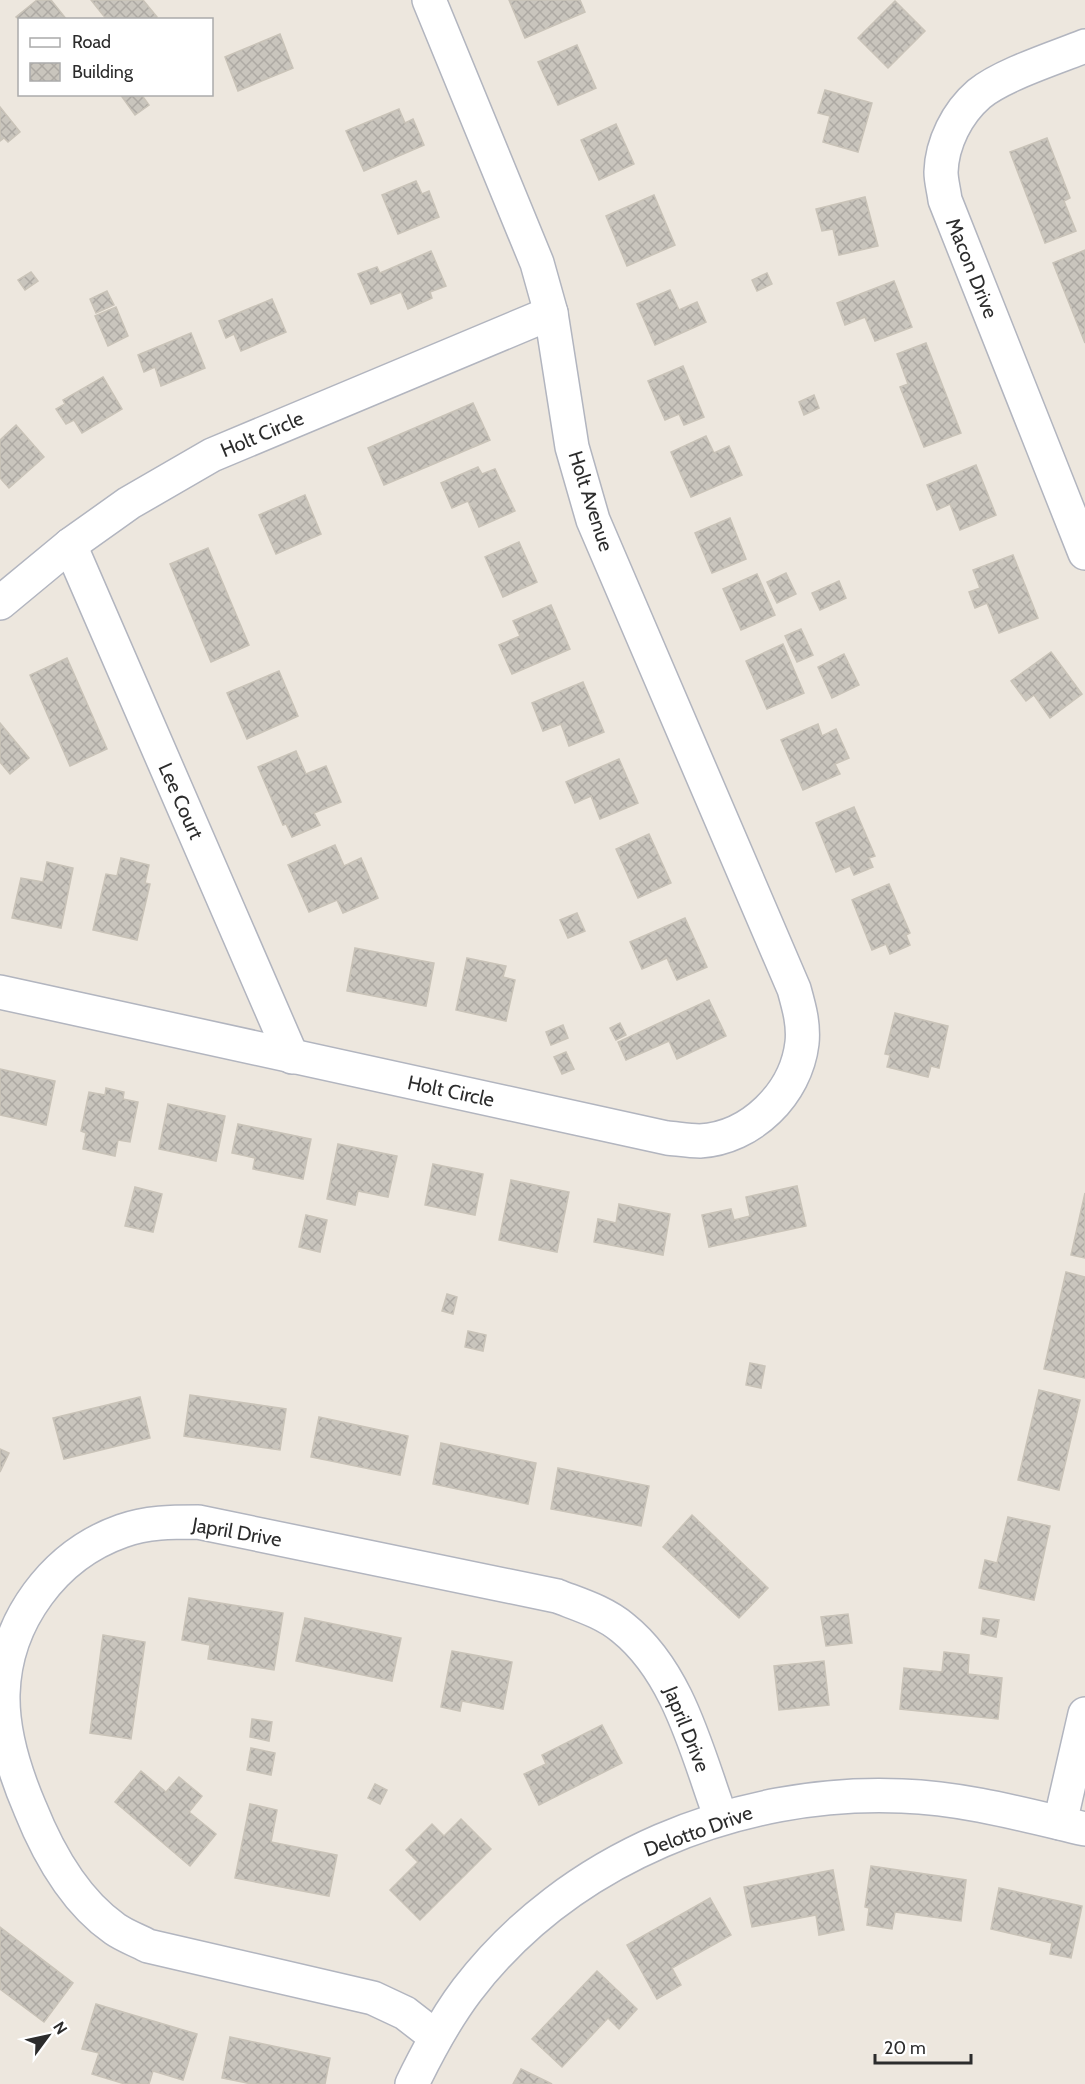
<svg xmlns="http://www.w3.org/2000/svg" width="1085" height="2084" viewBox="0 0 1085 2084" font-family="Cabin,sans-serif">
<defs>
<pattern id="building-cross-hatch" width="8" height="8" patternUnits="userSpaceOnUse" patternTransform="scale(1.5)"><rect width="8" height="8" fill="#c9c5bd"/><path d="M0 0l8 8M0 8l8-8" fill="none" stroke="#ada9a3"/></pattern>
</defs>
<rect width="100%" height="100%" fill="#ede7de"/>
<!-- building -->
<g fill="url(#building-cross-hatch)" stroke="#c9c3b8" stroke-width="1.5">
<polygon points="37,0 51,0 67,20 20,20 16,17"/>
<polygon points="91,0 143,0 157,17 154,20 107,20"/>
<polygon points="509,0 580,0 585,12 525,38"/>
<polygon points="895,1 925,31 888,68 858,38"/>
<polygon points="280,34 293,68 238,91 225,57"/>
<polygon points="577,45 596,88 558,105 538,62"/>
<polygon points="825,90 872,103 858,152 823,142 830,116 818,113"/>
<polygon points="120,94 141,94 149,105 135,115"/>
<polygon points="0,107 20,132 8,142 4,138 0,141"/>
<polygon points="399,109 405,123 413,119 424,145 364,171 346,131"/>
<polygon points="616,124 634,164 599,180 581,140"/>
<polygon points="1047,138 1070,198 1064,201 1076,231 1045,243 1010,152"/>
<polygon points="416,181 422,194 429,191 439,217 398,234 382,195"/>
<polygon points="654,195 675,245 627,266 606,216"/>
<polygon points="865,197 878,246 839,255 833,229 822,231 816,209"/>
<polygon points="1085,250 1085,343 1053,263"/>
<polygon points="431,251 446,286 430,292 432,298 408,309 401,292 371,304 358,274 377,267 380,273"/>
<polygon points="31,272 38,281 25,290 18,280"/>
<polygon points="767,273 772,284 757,291 752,280"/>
<polygon points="894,281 912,327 875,341 865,317 845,325 837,303"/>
<polygon points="670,290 679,310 697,302 706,322 655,345 637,304"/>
<polygon points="107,291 114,305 96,313 90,299"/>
<polygon points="272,299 286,332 241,351 234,334 226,338 219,321"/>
<polygon points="116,307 128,336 108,346 95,316"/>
<polygon points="191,333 205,368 161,386 155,367 144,372 138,355"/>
<polygon points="926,343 961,433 924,447 900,387 908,384 897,354"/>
<polygon points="683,366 704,417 684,425 679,414 665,420 648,381"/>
<polygon points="103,377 122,409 82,433 74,420 66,424 56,409 65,404 63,400"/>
<polygon points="814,395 819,408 804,415 799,402"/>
<polygon points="473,403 490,440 384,485 368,448"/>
<polygon points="16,425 44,457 9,488 0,478 0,440"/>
<polygon points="706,436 714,453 729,446 742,475 691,497 671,452"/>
<polygon points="976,465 996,515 960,530 950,504 937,510 927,485"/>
<polygon points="478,467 482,474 495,469 515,511 479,527 468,501 452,508 441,483"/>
<polygon points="305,495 321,534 276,554 259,515"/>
<polygon points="730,518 746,559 712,573 695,533"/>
<polygon points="519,542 537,582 503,597 485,557"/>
<polygon points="208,548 249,645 211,662 170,564"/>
<polygon points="1013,555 1038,618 999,633 987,603 975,608 969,592 980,588 973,570"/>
<polygon points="786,573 796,594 777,603 767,582"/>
<polygon points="757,574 775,615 741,630 723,589"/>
<polygon points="839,581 846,598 820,610 812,593"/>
<polygon points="551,605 570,649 512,674 499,645 520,636 513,621"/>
<polygon points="801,629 813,655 797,662 785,636"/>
<polygon points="783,644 804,693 767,709 746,661"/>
<polygon points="1051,652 1082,694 1050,718 1034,695 1026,701 1011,681"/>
<polygon points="844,654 859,685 832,698 818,667"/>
<polygon points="67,658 107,749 70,766 30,675"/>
<polygon points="279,671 298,716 247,739 227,693"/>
<polygon points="583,682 604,732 569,746 561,724 543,731 532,703"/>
<polygon points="0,723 29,758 10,774 0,762"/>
<polygon points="818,724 822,736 836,729 849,758 835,764 840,774 803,790 781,740"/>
<polygon points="296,751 306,774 326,766 341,802 314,813 320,825 292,837 286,824 283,825 258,767"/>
<polygon points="619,759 638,803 600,819 591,796 575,803 566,782"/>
<polygon points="854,807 875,856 869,858 873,867 854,875 850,866 836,872 816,823"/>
<polygon points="649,834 671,883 638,898 616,849"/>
<polygon points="335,845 344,866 361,858 378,898 343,913 337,900 309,912 288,865"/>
<polygon points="121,858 149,865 145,883 150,884 137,940 93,930 106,874 117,876"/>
<polygon points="47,862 73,868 61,928 12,918 21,878 43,882"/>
<polygon points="889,884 910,933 906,935 910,945 890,954 886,944 872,950 852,900"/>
<polygon points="577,913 585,931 568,938 560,920"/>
<polygon points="685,918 707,967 677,980 667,958 642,969 630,942"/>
<polygon points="355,948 434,963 426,1006 347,991"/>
<polygon points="467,958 506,966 503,977 515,980 506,1021 456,1010"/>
<polygon points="709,1000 726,1036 677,1059 669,1041 626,1060 618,1042"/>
<polygon points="895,1013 948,1026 939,1068 931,1066 928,1077 887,1067 890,1055 885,1054"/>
<polygon points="620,1023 626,1035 616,1040 610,1028"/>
<polygon points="563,1025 568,1038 551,1045 546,1032"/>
<polygon points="566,1052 574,1069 562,1074 554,1057"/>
<polygon points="0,1069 55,1081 46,1125 0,1115"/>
<polygon points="106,1088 124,1092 123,1099 138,1102 130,1142 118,1140 115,1156 83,1149 86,1133 81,1131 89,1092 105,1095"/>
<polygon points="168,1104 225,1116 216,1161 159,1149"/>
<polygon points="238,1124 311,1139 303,1179 253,1169 255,1158 232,1153"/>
<polygon points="338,1144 397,1156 388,1197 358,1191 355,1205 327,1199"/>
<polygon points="433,1164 483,1174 475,1215 425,1205"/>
<polygon points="511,1180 569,1192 557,1252 499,1240"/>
<polygon points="797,1186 806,1226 709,1247 702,1215 731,1209 734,1220 750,1216 746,1197"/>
<polygon points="135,1187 162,1194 153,1232 125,1226"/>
<polygon points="1085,1193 1085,1258 1071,1255"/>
<polygon points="619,1204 670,1214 663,1255 594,1242 598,1219 616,1223"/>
<polygon points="306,1215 327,1220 320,1252 299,1247"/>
<polygon points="1066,1272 1085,1277 1085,1378 1044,1369"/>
<polygon points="447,1294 457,1297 453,1314 442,1311"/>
<polygon points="468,1331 486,1335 483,1351 465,1347"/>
<polygon points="750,1363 765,1366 761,1388 746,1385"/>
<polygon points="1039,1390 1080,1400 1059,1490 1018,1480"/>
<polygon points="190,1395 286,1409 280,1450 184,1436"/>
<polygon points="140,1397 150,1438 64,1459 53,1418"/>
<polygon points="319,1417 408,1436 400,1475 311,1457"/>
<polygon points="441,1443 536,1463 528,1504 433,1484"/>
<polygon points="0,1449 9,1453 0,1472"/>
<polygon points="558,1468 649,1486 641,1526 551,1509"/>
<polygon points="692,1515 768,1588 739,1618 663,1547"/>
<polygon points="1008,1517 1050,1526 1034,1600 979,1588 985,1560 997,1563"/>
<polygon points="189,1598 283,1613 274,1670 208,1659 210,1645 182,1640"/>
<polygon points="848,1614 852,1643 826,1646 821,1617"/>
<polygon points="305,1618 401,1638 392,1681 296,1661"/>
<polygon points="983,1618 999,1620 996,1637 981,1634"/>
<polygon points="103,1635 145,1642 131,1739 90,1733"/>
<polygon points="452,1651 512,1662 503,1709 462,1701 460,1711 441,1707"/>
<polygon points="944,1652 969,1655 968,1674 1002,1678 998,1719 900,1709 904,1668 942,1672"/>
<polygon points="824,1661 829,1705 779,1710 774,1666"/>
<polygon points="252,1719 272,1722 269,1741 250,1737"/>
<polygon points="602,1725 622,1763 539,1805 524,1774 546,1764 542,1755"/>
<polygon points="251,1748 275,1753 271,1775 247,1770"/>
<polygon points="141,1771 166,1792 179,1777 202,1796 189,1812 216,1834 190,1866 115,1802"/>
<polygon points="375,1784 387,1790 380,1804 368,1798"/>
<polygon points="250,1804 277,1810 271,1842 337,1855 329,1896 235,1878"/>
<polygon points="461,1819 491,1849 420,1920 390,1890 418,1862 406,1850 432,1824 444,1836"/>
<polygon points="871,1866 966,1880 961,1921 895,1912 892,1929 867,1925 869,1908 865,1907"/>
<polygon points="833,1870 844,1930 819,1935 816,1915 752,1927 744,1887"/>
<polygon points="999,1888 1082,1906 1071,1958 1050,1954 1052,1943 991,1929"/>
<polygon points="710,1898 731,1935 672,1968 681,1985 657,1999 627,1945"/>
<polygon points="0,1927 73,1983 44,2022 0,1989"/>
<polygon points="597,1971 637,2009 619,2029 608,2018 562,2067 532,2039"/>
<polygon points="96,2004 197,2034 183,2080 153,2071 149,2084 125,2084 92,2074 99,2053 82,2049"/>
<polygon points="230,2037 330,2058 325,2084 252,2084 222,2078"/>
<polygon points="521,2069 552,2084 513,2084"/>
</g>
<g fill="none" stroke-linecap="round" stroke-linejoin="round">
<defs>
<g id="minor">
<path d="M1085,46C1055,58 1002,75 979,94C957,113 942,143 941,172C941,181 944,191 945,200L1085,553"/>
<polyline points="70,545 292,1057"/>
<polyline points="0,603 70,545 129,503 212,455 551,313"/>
<path d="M0,992L667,1138C678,1139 689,1141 700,1141C751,1138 796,1094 802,1043C804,1024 799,1007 794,989L593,520L572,447L551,313L537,263L429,0"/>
<polyline points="1060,1823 1085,1714"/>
<path d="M436,2037L405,2013L373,1998L148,1946C137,1940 125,1936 115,1929C75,1901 48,1853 30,1808C15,1773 2,1733 3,1694C5,1621 54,1555 122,1531C147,1522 172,1522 198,1522L557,1596C580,1605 604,1612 623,1628C679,1673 697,1753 721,1818"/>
<path d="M412,2084C428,2051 445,2019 467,1990C568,1858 738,1789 902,1796C964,1798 1025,1815 1085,1829"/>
</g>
</defs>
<!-- minor casing -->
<use href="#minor" stroke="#b2b5bf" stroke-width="36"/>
<!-- minor -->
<use href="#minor" stroke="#fff" stroke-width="33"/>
</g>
<g text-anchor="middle" stroke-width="4.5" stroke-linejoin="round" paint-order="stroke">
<!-- street labels -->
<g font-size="20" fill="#2c2c2c" stroke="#fff">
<text transform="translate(972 268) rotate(68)" y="7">Macon Drive</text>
<text transform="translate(262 434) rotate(-23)" y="7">Holt Circle</text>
<text transform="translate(591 501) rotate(72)" y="7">Holt Avenue</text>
<text transform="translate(181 801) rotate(66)" y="7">Lee Court</text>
<text transform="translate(451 1091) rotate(12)" y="7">Holt Circle</text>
<text transform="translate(237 1532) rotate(10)" y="7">Japril Drive</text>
<text transform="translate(687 1729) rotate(68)" y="7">Japril Drive</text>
<text transform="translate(698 1831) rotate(-20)" y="7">Delotto Drive</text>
</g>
</g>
<!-- legend -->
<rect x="18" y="18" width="195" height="78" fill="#ffffff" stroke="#ababab" stroke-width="1.5"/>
<rect x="30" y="38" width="30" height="9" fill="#ffffff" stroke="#ababab" stroke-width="1.5"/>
<text x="72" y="48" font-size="18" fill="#2c2c2c">Road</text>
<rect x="30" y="63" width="30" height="18" fill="url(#building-cross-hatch)" stroke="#ababab" stroke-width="1.5"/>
<text x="72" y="78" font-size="18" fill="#2c2c2c">Building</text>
<!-- north arrow -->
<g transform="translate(48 2036) rotate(57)" stroke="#ffffff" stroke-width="4.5" paint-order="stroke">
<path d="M0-4.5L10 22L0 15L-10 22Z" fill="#2c2c2c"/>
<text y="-9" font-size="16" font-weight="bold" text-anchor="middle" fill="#2c2c2c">N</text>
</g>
<!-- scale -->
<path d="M875 2054v9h96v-9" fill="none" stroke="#2c2c2c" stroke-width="3"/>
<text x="884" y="2054" font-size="18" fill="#2c2c2c" stroke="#ffffff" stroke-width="4.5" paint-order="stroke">20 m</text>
</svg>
